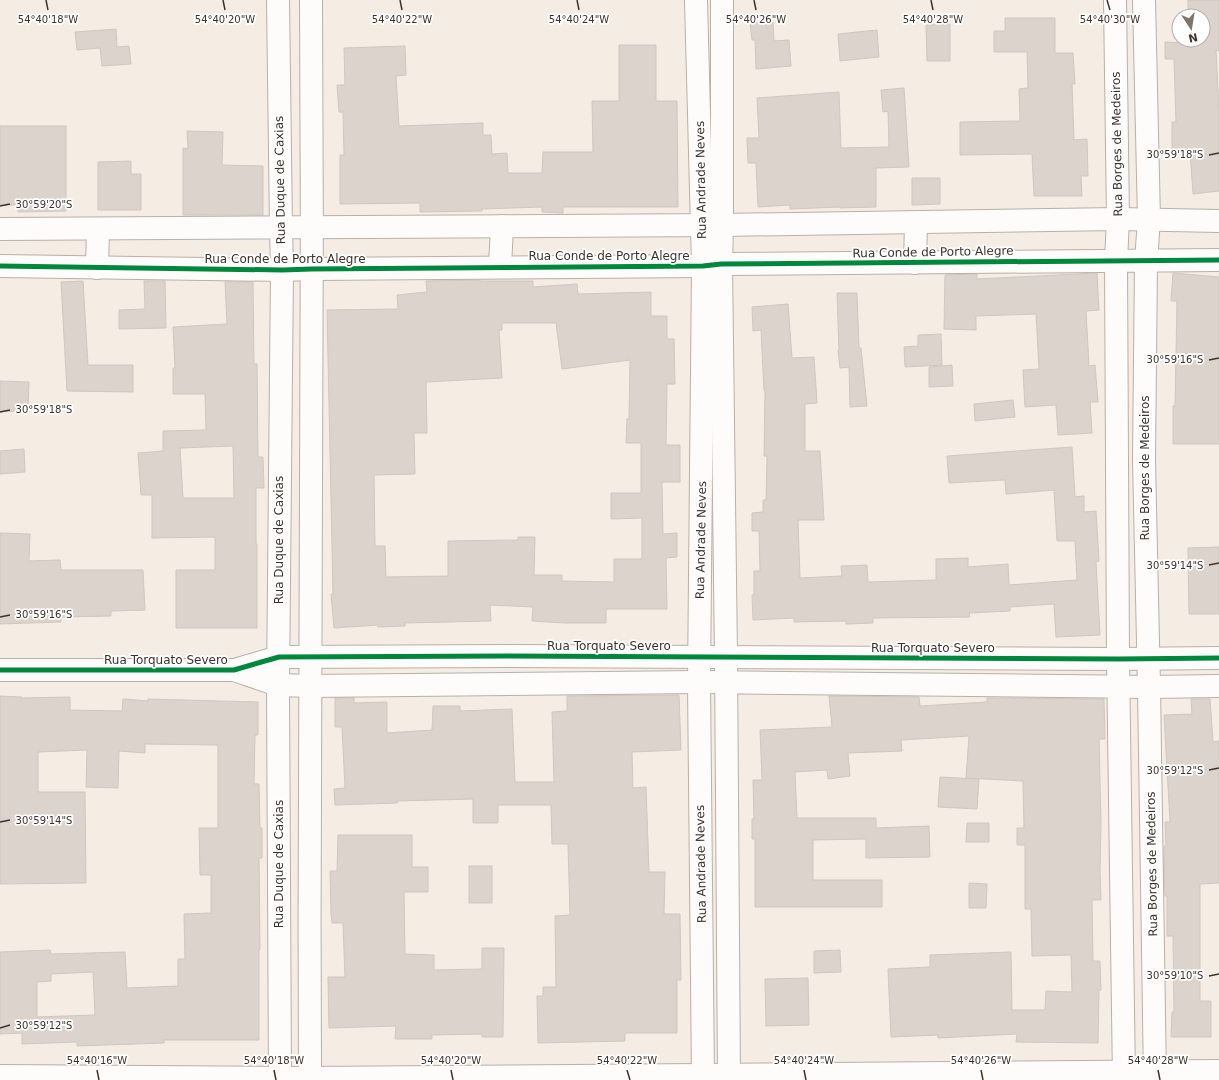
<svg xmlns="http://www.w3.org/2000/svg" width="1219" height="1080" viewBox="0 0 1219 1080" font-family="'DejaVu Sans',sans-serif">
<rect width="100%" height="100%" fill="#f5ece4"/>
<!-- building -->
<g fill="#dcd3cd" stroke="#d0c7c0" fill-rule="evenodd">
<polygon points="1188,0 1219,0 1219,51 1216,50 1219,110 1219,191 1193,194 1190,151 1172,152 1172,122 1176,122 1174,59 1165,59 1165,42 1189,43 1189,40 1203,40 1203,16 1188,16"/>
<polygon points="1005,18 1055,18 1055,53 1073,53 1075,84 1072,84 1074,140 1087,139 1088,176 1081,176 1082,196 1034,196 1032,154 960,155 960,122 1020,121 1019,89 1028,88 1027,52 994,52 994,31 1005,31"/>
<polygon points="773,22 774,41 789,40 791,66 756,69 755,40 752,40 750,23"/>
<polygon points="950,24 950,61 927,61 926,25"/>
<polygon points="116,29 117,47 129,46 131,64 102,66 100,48 77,50 75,32"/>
<polygon points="877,30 879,57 840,61 838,34"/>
<polygon points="619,45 656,45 656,101 677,101 678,207 563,207 563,213 542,212 542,207 482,209 482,211 420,212 420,203 340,204 340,155 344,155 343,112 339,112 337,85 345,85 344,48 405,46 406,75 396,76 399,126 483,123 483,135 491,135 492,154 507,153 508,173 542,173 543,152 593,152 592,101 619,101"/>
<polygon points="904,88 909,167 876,168 876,207 840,208 840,207 790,209 790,205 758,207 756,163 748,163 747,138 759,138 757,98 839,92 841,148 889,147 888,111 883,112 881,90"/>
<polygon points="0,126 66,126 66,211 18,212 18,205 0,205"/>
<polygon points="187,131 223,132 222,165 263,166 263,215 183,215 183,148 188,149"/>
<polygon points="131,161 131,174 141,174 141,210 98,210 98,162"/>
<polygon points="912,178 940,178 940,204 912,205"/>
<polygon points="1097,273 1099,310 1086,311 1089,366 1095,365 1098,402 1090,402 1092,433 1058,435 1056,405 1025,407 1023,370 1039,369 1036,314 976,316 976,330 944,329 945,275 977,274 977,279"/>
<polygon points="1173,273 1219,277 1219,444 1173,444 1173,406 1175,406 1177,301 1171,301"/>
<path d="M480,280V281H533V287L577,284L578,294L651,292V316H667V339H674L675,384H667L666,445H680V482H662L663,534L677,533V557L666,558L667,609H606V623H565L532,621L533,607L490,605L491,621L405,623V626L378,627V625L334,628L331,594H333L327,310L398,309L397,295L427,292L426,281ZM502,323H556L562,369L630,360L629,419H627L626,443H641V493H611V519L642,518V559H614V582L562,581V575H534L535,537H518V540L448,541V576L386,577L385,546H375L374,475L415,474L414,433H427L426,382L502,378L499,330H502Z"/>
<polygon points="83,281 88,365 133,365 133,392 67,391 61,282"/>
<polygon points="144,281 165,281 166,328 119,329 119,310 145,309"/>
<path d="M225,282H253L254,364H257L258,457H263L264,488H256V544H257V628H176V570H215V537L152,538V495H141L138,453L163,451V431L206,430L205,394H173V368H175L173,327L227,324ZM233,446L234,498H183L180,448Z"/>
<polygon points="837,293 857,293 859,348 861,348 867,406 850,407 849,367 840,368 838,350 839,350"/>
<polygon points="788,304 792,358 814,357 817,403 805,404 805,451 820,451 824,520 798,520 800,578 842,576 841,566 867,565 868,582 936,580 936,559 968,558 968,567 1008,564 1009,585 1077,580 1075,541 1057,541 1054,490 1006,494 1005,480 949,483 947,456 1072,447 1075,497 1084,496 1084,512 1096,511 1099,561 1096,562 1100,635 1056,637 1054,604 1010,607 1010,611 969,613 970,617 873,618 873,623 846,624 846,621 794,622 794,618 753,620 752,595 754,595 754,571 760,571 759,531 752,531 752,513 763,512 763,500 766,500 767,456 764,456 765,391 764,391 761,330 753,331 752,307"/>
<polygon points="941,334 942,365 905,367 904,347 918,346 918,335"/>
<polygon points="952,365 953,386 929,387 929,367"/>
<polygon points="0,381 29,382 28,412 0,411"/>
<polygon points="1013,400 1015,417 975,421 974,404"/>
<polygon points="24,449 25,472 0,474 0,451"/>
<polygon points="0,533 30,534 29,561 60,560 61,570 143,570 145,610 111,611 111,616 61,617 61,622 0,624"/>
<polygon points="1219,547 1219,614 1189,614 1188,548"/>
<polygon points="679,695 681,750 632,752 633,788 646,787 649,872 665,872 664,914 680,914 681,980 677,980 677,1033 625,1033 625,1041 538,1043 537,996 543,996 543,987 556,987 555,916 570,915 568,844 552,844 551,805 498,805 498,823 473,823 473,799 397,801 398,803 335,805 334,789 345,788 342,727 335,727 335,698 354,698 354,703 387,702 387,733 432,730 433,706 460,706 460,711 512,709 515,782 554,782 552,712 567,711 567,696"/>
<path d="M0,696L22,697L21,698L70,697V710L122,711L123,699L148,701V699L258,702V735H255L254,784H259L260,828H262V858H259L260,950H259V1040H164V1043L77,1046V1042L22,1044V1033L0,1034V952L50,950L51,954L125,952L127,988L178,986V959H185L184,914L211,913V875H200L199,828H218V745L145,744V753L119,751L118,788L86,787L87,750L38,752V792H85L86,883L0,884ZM93,972L95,1015L37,1017V982L51,981V974Z"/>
<polygon points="829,696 919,697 920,706 987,702 987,698 1104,699 1105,739 1099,739 1101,822 1100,871 1101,900 1092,900 1093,961 1100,961 1101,990 1099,990 1098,1043 1016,1042 1017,1034 938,1038 938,1035 891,1037 888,969 930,967 930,955 1011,952 1012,1010 1045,1010 1046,991 1072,992 1071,955 1032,956 1031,909 1025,909 1025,845 1017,845 1017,828 1024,828 1023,781 966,778 969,736 901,740 902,751 848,753 850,776 828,779 827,770 795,772 797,818 876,818 876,828 929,826 930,857 866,858 866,839 813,840 813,880 882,880 882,907 755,907 755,839 752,839 752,819 754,819 753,780 762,780 760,730 832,727"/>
<polygon points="1191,699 1210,699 1213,742 1219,741 1219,883 1200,884 1200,1001 1211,1001 1211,1037 1171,1037 1172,1012 1174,1012 1173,936 1167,936 1167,896 1165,896 1164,846 1166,846 1165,822 1170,822 1164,715 1192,714"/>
<polygon points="940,777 979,779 977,809 938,807"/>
<polygon points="967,823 989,823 989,842 966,842"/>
<polygon points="338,835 412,835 412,867 428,867 428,892 404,892 405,954 434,955 434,970 482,969 482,948 504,948 503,1037 482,1037 482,1034 432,1035 432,1039 395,1039 396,1026 329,1028 328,977 345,977 343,923 332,923 331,913 330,871 337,871"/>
<rect x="469" y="866" width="23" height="37"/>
<polygon points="969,883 987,884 986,908 969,908"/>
<polygon points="840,950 841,972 814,973 814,951"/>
<polygon points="808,978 809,1025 766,1026 765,979"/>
</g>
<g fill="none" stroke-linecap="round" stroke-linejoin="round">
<defs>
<g id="minor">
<polyline points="278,0 281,228 282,270 278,685 280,1080"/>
<polyline points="696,0 703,266 699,682 703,1080"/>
<polyline points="722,0 722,225 721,264 726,657 729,1080"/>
<polyline points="1115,0 1118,219 1116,261 1118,659 1124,1080"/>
<polyline points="1144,0 1149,220 1146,261 1144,460 1149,687 1155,1080"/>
<polyline points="0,229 722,225 1118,219 1219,221"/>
<polyline points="915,263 916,223"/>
<polyline points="0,266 282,270 312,269 703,266 721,264 1219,260"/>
<polyline points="500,267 502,226"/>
<polyline points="97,268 98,229"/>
<polyline points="0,670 234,670 279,657 508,656 1118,659 1219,658"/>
<polyline points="234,670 278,685 310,686 699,682 1149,687 1219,686"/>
<polyline points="0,1076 310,1078 1219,1071"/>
<path d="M310,1080C308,720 314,360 311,0"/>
</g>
</defs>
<!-- minor casing -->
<use href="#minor" stroke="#b8b0a9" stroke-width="24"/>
<!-- minor -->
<use href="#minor" stroke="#fefcfb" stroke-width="22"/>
<defs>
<g id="cycleway">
<polyline points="0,266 282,270 312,269 703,266 721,264 1219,260"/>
<polyline points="0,670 234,670 279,657 508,656 1118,659 1219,658"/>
</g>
</defs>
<!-- cycleway casing -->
<use href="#cycleway" stroke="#fff" stroke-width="8"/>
<!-- cycleway -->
<use href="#cycleway" stroke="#00873e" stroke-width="5"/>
</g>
<!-- ticks -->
<path fill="none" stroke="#3c342c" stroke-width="1.5" d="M46,0L48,10M223,0L225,10M400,0L402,10M577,0L579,10M754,0L756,10M931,0L933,10M1107,0L1110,10M1209,155L1219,153M0,206L10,204M1209,360L1219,358M0,412L10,410M1209,565L1219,563M0,617L10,615M1209,770L1219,768M0,822L10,820M1209,976L1219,974M0,1028L10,1025M97,1070L99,1080M274,1070L276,1080M451,1070L453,1080M627,1070L630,1080M804,1070L806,1080M981,1070L983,1080M1158,1070L1160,1080"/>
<g text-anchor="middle" stroke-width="3.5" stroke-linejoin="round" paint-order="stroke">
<!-- street labels -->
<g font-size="12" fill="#3c342c" stroke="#fff">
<text transform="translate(1117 144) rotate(-91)" y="4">Rua Borges de Medeiros</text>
<text transform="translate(280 180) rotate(-91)" y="4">Rua Duque de Caxias</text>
<text transform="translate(701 180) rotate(-91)" y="4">Rua Andrade Neves</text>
<text transform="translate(933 252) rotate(-1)" y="4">Rua Conde de Porto Alegre</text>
<text x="609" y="260">Rua Conde de Porto Alegre</text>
<text x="285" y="263">Rua Conde de Porto Alegre</text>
<text transform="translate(1145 468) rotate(-90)" y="4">Rua Borges de Medeiros</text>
<text transform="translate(279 540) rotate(-90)" y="4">Rua Duque de Caxias</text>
<text transform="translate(701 540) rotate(-89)" y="4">Rua Andrade Neves</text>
<text x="609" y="650">Rua Torquato Severo</text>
<text x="933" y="652">Rua Torquato Severo</text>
<text x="166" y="664">Rua Torquato Severo</text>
<text transform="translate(279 864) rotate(-90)" y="4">Rua Duque de Caxias</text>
<text transform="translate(701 864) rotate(-91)" y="4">Rua Andrade Neves</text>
<text transform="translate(1152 864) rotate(-91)" y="4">Rua Borges de Medeiros</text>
</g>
</g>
<g font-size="10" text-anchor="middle" fill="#3c342c" stroke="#fff" stroke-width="3.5" stroke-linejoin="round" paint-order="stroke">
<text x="48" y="23">54°40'18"W</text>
<text x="225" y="23">54°40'20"W</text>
<text x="402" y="23">54°40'22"W</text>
<text x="579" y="23">54°40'24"W</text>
<text x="756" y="23">54°40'26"W</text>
<text x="933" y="23">54°40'28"W</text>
<text x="1110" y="23">54°40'30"W</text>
<text x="1175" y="158">30°59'18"S</text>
<text x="44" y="208">30°59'20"S</text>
<text x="1175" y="363">30°59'16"S</text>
<text x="44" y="413">30°59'18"S</text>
<text x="1175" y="569">30°59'14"S</text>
<text x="44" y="618">30°59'16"S</text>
<text x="1175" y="774">30°59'12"S</text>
<text x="44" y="824">30°59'14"S</text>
<text x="1175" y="979">30°59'10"S</text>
<text x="44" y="1029">30°59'12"S</text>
<text x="97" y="1064">54°40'16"W</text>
<text x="274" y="1064">54°40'18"W</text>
<text x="451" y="1064">54°40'20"W</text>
<text x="627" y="1064">54°40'22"W</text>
<text x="804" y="1064">54°40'24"W</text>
<text x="981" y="1064">54°40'26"W</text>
<text x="1158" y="1064">54°40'28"W</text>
</g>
<!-- north arrow -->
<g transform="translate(1191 28) rotate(168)"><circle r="19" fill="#ffffff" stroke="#b1aeab"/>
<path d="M0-3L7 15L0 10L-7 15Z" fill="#7d746c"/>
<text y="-6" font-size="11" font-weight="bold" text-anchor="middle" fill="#3c342c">N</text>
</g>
</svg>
